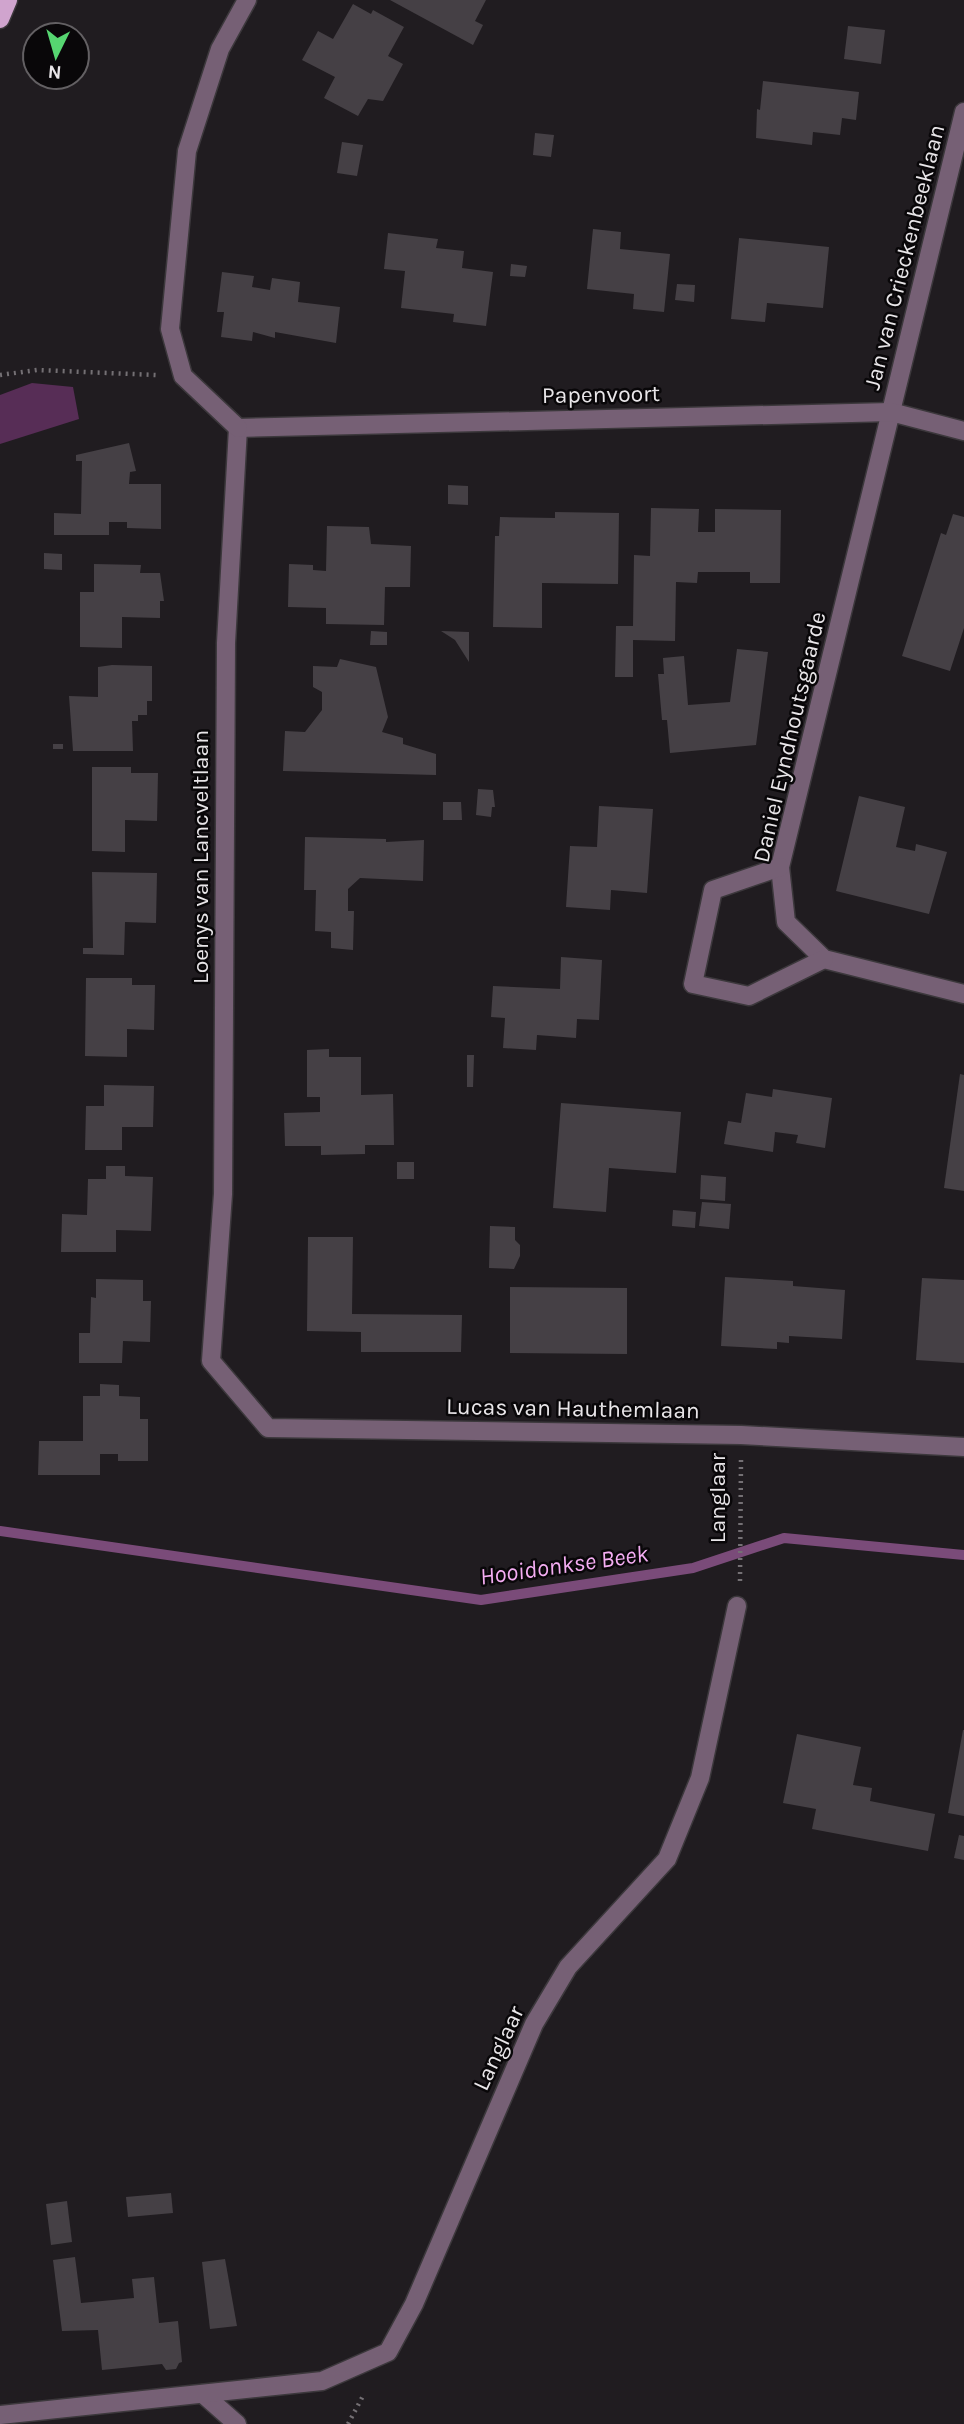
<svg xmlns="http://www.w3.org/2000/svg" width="964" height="2424" viewBox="0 0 964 2424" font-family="Karla,sans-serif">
<rect width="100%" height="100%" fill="#201c20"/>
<!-- green -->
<polygon fill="#572d56" points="32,383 73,387 79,419 0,444 0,395"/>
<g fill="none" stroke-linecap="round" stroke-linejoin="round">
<!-- stream -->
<polyline stroke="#7a4b79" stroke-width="10" points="0,1531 481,1600 693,1568 784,1538 964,1555"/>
</g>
<!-- building -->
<g fill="#454045">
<polygon points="390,0 486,0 475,21 483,25 473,45"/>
<polygon points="353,4 371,14 373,10 404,27 388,56 403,64 383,101 368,99 358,116 324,98 335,77 302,60 318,31 333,39"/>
<polygon points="848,26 885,30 881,64 844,59"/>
<polygon points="763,81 859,92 856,120 842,118 840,135 813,132 812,145 756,138 757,109 760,110"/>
<polygon points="535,133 554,135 551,157 533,155"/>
<polygon points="342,142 363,145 357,176 337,173"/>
<polygon points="593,229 621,232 620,249 670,254 664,312 633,309 634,294 587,289"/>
<polygon points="388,233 438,239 436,248 464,251 462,268 493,272 486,326 453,322 454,314 401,308 405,271 384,269"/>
<polygon points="739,238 829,247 823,308 767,303 765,322 731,319"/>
<polygon points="511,264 527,266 525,277 510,276"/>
<polygon points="222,272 254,276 252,287 270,290 272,278 300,282 298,302 340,307 336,343 275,332 275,338 253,332 252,341 221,337 224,312 217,312"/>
<polygon points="677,284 695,285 694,302 675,300"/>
<polygon points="129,443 136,471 130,472 129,484 161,484 161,529 127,528 127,522 109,522 109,535 54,535 54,513 81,514 82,461 76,461 76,455"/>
<polygon points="448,485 468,486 468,505 448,504"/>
<polygon points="651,508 699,509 698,532 715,532 715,509 781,510 780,583 750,583 750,572 698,572 697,583 676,582 675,641 633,640 633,677 615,677 616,626 633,626 634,555 650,556"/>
<polygon points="555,512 619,513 618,584 542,583 542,628 493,627 495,536 499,536 500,517 555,518"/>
<polygon points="953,514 964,517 964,628 950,671 902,656 941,533 946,535"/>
<polygon points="327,526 369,527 371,544 411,546 410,587 385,587 384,625 326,624 326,608 288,607 289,564 313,565 313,570 326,571"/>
<polygon points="44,553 62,554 62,570 44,569"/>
<polygon points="94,564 141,565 140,573 160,573 164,601 160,601 160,618 122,617 122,648 80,647 80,592 94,592"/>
<polygon points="371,631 387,632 387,645 370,645"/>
<polygon points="441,631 469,632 469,662 455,640"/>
<polygon points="737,649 768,652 756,745 670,753 667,720 662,720 658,674 664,674 663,658 684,656 688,705 730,702"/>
<polygon points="340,659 376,667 388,717 382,732 403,738 403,744 436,754 436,775 283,771 285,731 305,732 322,710 322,692 313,687 313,666 337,667"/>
<polygon points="112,665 152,666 152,701 147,701 147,715 138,715 138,721 132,721 133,751 73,751 69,696 98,697 98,667"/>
<rect x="53" y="744" width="10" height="5"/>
<polygon points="92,767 131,767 131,773 158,773 157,821 125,820 125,852 92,851"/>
<polygon points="478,789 493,790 495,807 492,807 491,817 476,815"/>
<polygon points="859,796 905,807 896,847 915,851 916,844 947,852 929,914 836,891"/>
<polygon points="443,802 461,802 462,820 443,820"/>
<polygon points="599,806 653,809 647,893 611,890 610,910 566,907 570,846 597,847"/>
<polygon points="305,837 386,839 386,842 424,840 423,881 360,878 348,889 348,911 354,911 353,950 331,948 331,932 315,931 316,890 304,890"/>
<polygon points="92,872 157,873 156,923 125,922 124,955 83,954 83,948 93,948"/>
<polygon points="561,957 602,960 599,1020 577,1019 576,1038 537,1035 536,1050 503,1048 505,1018 491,1017 493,986 560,989"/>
<polygon points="86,978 132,978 132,985 155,985 154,1030 127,1029 127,1057 85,1056"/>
<polygon points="329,1049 329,1057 361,1057 361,1095 393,1094 394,1145 365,1145 365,1154 321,1155 321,1146 285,1146 284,1113 320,1112 320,1097 307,1097 307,1050"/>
<polygon points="467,1055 474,1055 473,1087 467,1087"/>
<polygon points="960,1074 964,1075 964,1191 944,1188"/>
<polygon points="104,1085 154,1086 153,1127 122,1127 122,1150 85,1150 86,1106 104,1106"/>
<polygon points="773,1089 832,1098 825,1148 796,1143 798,1135 775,1132 773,1152 724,1144 728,1121 741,1123 746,1093 772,1097"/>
<polygon points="561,1103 681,1112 676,1173 609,1168 606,1212 553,1208"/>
<rect x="397" y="1162" width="17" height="17"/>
<polygon points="106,1166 125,1166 125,1176 153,1177 151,1231 116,1230 116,1252 61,1252 62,1214 87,1215 88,1179 106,1179"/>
<polygon points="701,1175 726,1177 725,1201 700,1199"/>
<polygon points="702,1202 731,1204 729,1229 699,1226"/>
<polygon points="673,1210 696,1212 695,1228 672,1226"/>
<polygon points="490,1226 515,1227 515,1240 520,1245 520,1256 514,1269 489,1268"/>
<polygon points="308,1237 353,1237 352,1314 462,1315 461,1352 361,1352 361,1332 307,1331"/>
<polygon points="725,1277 793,1281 793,1286 845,1290 842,1339 789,1336 789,1343 777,1342 777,1349 721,1346"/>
<polygon points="922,1278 964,1280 964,1363 916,1360"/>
<polygon points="96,1279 143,1280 143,1301 151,1301 150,1342 123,1341 122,1363 79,1363 79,1333 90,1333 91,1297 96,1298"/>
<polygon points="510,1287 627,1288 627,1354 510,1353"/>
<polygon points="100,1384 119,1385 119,1396 140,1397 140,1419 148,1419 148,1461 118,1461 118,1454 100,1454 100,1475 38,1475 39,1441 83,1441 83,1396 100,1396"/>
<polygon points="963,1730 964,1730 964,1816 948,1813"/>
<polygon points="797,1734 861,1747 853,1785 872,1788 870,1801 935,1814 928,1851 812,1829 816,1809 783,1803"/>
<polygon points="959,1835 964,1836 964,1860 954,1858"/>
<polygon points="171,2193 173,2213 128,2217 126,2197"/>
<polygon points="67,2201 72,2242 51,2245 46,2204"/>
<polygon points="75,2257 81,2303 134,2298 132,2279 154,2277 159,2323 178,2321 182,2362 179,2363 176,2369 166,2370 162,2364 102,2370 98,2330 62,2331 53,2260"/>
<polygon points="225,2259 237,2326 210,2329 202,2262"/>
</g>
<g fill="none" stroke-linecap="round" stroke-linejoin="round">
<defs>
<g id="minor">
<polyline points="964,112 780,867 786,922 824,959 964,994"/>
<polyline points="238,428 226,643 223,1194 211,1361 268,1428 741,1435 964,1447"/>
<polyline points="238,428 891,412 964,431"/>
<polyline points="238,428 183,376 170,329 187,151 220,49 247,0"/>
<polyline points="780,867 713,890 693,984 749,996 824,959"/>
<polyline points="203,2394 237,2424"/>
<polyline points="0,2415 322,2381 388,2352 414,2304 534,2024 568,1967 667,1859 700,1778 737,1606"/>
</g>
<polyline id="major" points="0,19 8,0"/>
</defs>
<!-- minor casing -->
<use href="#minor" stroke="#3c383c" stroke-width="21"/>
<!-- major casing -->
<use href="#major" stroke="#3c383c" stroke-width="21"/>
<!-- path -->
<g stroke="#747074" stroke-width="4.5" stroke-dasharray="2 5" stroke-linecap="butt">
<polyline points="0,375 37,370 156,375"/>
<polyline points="740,1581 741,1460"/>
<polyline points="348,2424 364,2394"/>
</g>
<!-- minor -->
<use href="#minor" stroke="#766075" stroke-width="18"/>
<!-- major -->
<use href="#major" stroke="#d0a4ce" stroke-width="18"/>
</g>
<g text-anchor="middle" stroke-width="5" stroke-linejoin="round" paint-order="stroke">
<!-- street labels -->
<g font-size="23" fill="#e9e6e9" stroke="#090709">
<text transform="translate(904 257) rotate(-76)" y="8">Jan van Crieckenbeeklaan</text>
<text transform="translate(601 394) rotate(-1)" y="8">Papenvoort</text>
<text transform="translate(789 737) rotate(-77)" y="8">Daniel Eyndhoutsgaarde</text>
<text transform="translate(200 857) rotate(-90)" y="8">Loenys van Lancveltlaan</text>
<text transform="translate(573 1408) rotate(1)" y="8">Lucas van Hauthemlaan</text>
<text transform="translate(717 1498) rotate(-90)" y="8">Langlaar</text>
<text transform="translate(498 2048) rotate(-65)" y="8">Langlaar</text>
</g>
<!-- water labels -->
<g font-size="24" font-style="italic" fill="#f4adf2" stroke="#090709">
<text transform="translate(564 1565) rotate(-8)" y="8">Hooidonkse Beek</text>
</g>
</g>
<!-- north arrow -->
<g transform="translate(56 56) rotate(185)"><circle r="33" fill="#090709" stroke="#636063" stroke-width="2"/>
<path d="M0-5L12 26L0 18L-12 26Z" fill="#56d671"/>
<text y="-10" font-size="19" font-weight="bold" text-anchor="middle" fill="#e9e6e9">N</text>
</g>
</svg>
